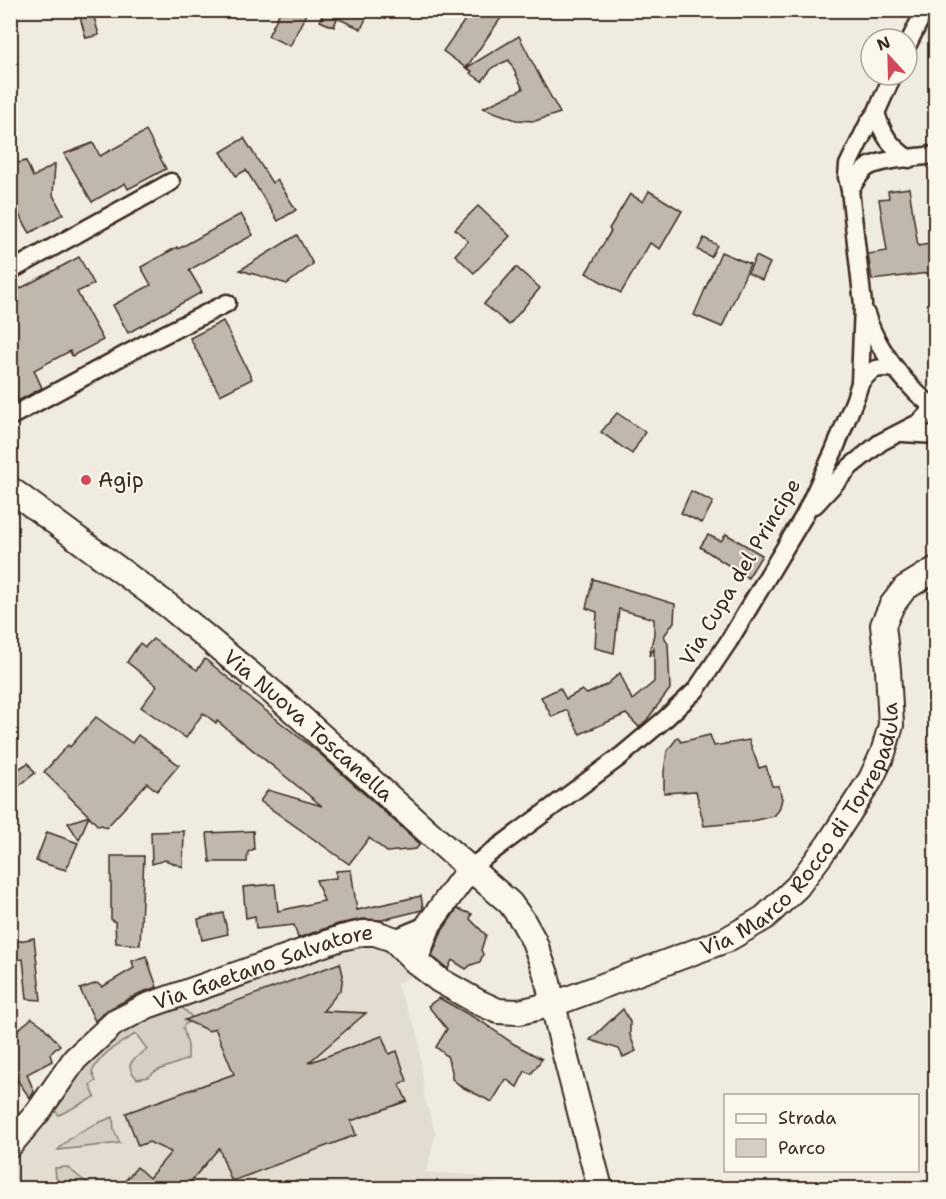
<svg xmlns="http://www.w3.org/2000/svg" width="946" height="1199" viewBox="0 0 946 1199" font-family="'Shantell Sans',sans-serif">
<rect width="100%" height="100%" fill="#f0ebe0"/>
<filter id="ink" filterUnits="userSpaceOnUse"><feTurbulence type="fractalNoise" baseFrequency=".0167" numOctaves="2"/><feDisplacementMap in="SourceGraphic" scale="12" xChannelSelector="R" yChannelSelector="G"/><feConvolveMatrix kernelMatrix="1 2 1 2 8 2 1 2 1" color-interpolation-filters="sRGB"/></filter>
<g filter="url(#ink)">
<!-- built -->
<polygon fill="#e2dcd1" points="356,946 382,947 404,961 414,975 396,984 418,1034 425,1100 436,1133 426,1172 473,1175 511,1188 11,1188 10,1152 79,1065 177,1003 329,949"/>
<!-- green -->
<g fill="#d5cec3" stroke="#887c70" stroke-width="1.5">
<path d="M177,1003L191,1016L192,1021L185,1024L183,1028L188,1045V1059L156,1071L148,1077L137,1079L131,1071L130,1065L133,1060L147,1049L136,1034C117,1045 102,1052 92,1072L96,1081L90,1085L95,1097L59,1115L53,1109L82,1063L134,1022Z"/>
<path d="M113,1117L114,1130L120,1143L58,1150C73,1133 92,1125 113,1117Z"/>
<polygon points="67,1167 93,1188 68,1188 56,1178 55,1168"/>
</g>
<!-- building -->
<g fill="#c0b8ad" stroke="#3b2a1e" stroke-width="1.5">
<polygon points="90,10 92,10 99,35 86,38 79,14"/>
<polygon points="281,10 308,10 290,46 268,36"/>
<polygon points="320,10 370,10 361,29 337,18 334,27 320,21 324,12"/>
<polygon points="472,10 490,10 501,18 466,68 443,51"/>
<polygon points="519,36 541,79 560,113 535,121 516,120 483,108 523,89 509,60 493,67 482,81 470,73 472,71 466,68"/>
<polygon points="146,131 166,169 128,189 125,183 92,202 64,154 93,143 100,156"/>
<polygon points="244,138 272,183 277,179 296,210 278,221 246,170 236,176 221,152"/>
<polygon points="26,161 33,177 55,164 53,195 63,214 30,233 18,213 14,212 10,203 10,165"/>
<polygon points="909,188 918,246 936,243 936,272 872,280 868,254 887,251 879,199 889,198 888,191"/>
<polygon points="649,191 682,211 660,249 650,243 621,293 586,273 611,231 609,229 630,194 643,202"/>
<polygon points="478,206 510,236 474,273 455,255 468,241 455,229"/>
<polygon points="241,214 253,235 189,270 202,292 128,333 113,305 151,285 141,267 177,247 178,249"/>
<polygon points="297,235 313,264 287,284 240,270"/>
<polygon points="704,238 717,245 711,257 698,250"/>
<polygon points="721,252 750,264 722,327 694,315"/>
<polygon points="756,256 770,263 762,280 748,273"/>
<polygon points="79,257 94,284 77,292 103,340 72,356 70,351 34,370 42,388 18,401 16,396 10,399 10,294"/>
<polygon points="516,267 540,288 509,325 484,304"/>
<polygon points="223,321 252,379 220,395 190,338"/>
<polygon points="617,413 645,432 632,454 601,432"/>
<polygon points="691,491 713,502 702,523 681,513"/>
<polygon points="726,534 762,555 748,578 700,547 708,535 721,541"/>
<polygon points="593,579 675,604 674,622 664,636 668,644 670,689 646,721 639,727 626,714 580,734 567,710 552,717 541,697 560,688 566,699 582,690 587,694 606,685 620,673 632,700 654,682 654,649 649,656 654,634 654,619 619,609 614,653 595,648 597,612 586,608"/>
<polygon points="153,639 197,670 205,659 242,689 241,691 319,753 420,844 416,849 387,852 369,838 349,864 260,801 268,790 322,806 217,721 216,723 203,713 186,738 141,707 157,686 127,662 140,643 145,647"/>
<polygon points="96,717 132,743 138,735 179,765 157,791 147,783 106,828 102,825 98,826 89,816 79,840 68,823 89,816 44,772 68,745 70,747"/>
<polygon points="710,735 714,746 749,740 759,768 766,766 772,786 779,786 782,799 779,810 774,816 747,822 704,826 696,791 664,793 664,772 667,751 678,737 681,742"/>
<polygon points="28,763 35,773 10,793 10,774"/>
<polygon points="184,831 183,867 165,860 152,864 151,832"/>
<polygon points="253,831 254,849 248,852 247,862 210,862 207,833"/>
<polygon points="47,832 78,843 66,870 36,861"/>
<polygon points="111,856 144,856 140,945 116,943 115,922 111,919"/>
<polygon points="351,870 357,910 421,896 423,908 422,910 382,920 363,919 338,924 298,938 294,925 256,929 255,916 246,918 243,887 275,884 278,911 324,901 316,880 336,878 336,871"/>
<polygon points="457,909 472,914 470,919 486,935 481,950 483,954 480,962 471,965 466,969 452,960 448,969 432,956 442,931"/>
<polygon points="223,913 228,934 202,940 198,919"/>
<polygon points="34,938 41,1000 27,999 23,959 10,961 10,943"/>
<polygon points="146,956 157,987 140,993 107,1010 95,1021 80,989 97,983 102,987 134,968 132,961"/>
<polygon points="340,963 343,975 341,989 323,1011 366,1013 308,1063 382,1036 389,1054 397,1051 407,1081 399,1084 407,1101 351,1121 356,1135 235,1180 231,1180 219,1148 185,1188 119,1188 137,1167 149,1178 171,1152 149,1142 138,1146 126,1113 234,1074 215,1028 209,1031 185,1020"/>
<polygon points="439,998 482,1022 514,1044 542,1059 531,1074 525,1071 517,1087 506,1079 492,1102 462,1087 452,1079 452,1071 447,1056 436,1047 447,1029 428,1006"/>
<polygon points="623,1009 630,1022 630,1035 636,1051 623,1057 619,1049 590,1040"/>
<polygon points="32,1018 42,1025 60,1045 50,1054 52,1061 27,1074 34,1092 30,1098 10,1070 10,1036"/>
</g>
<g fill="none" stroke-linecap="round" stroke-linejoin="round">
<defs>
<g id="street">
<polyline points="907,46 925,10"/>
<path d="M876,113C883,135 889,145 909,159"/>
<path d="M850,190C855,182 860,172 868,167C881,159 919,157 936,155"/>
<polyline points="10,271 171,182"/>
<path d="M866,314C873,339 895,371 914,390C920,397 928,402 936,409"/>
<path d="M860,383C872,368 877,366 896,369"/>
<polyline points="10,417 143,345 227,303"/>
<polyline points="903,433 936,435"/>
<polyline points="815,505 851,466 881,442 920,422 934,407"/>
<polyline points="470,868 621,756 665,719 696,690 729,641 804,516 834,451 855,399 860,383 863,304 850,190 847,177 848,165 869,122 876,113 893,75"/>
<polyline points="393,939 429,924"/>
</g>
<g id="secondary">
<path id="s1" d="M10,489L170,607L278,697L445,847L510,903L523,921L534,941L546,974L564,1051L600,1188"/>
<polyline points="415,961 429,924 470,868"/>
<path id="s2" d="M10,1145L38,1112L75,1059L114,1023L147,1006L341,938L363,933H375L393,939L415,961L439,980L478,1002L498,1011L519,1012L554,1004L726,940L764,918L797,887L828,845L871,779L883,753L891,725L888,670L883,625L892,605L905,588L936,569"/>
</g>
</defs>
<!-- street casing -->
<use href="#street" stroke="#3b2a1e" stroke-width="21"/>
<!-- secondary casing -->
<use href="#secondary" stroke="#3b2a1e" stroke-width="28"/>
<!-- street -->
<use href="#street" stroke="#fbf7ec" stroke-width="16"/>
<!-- secondary -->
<use href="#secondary" stroke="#fbf7ec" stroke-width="24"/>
</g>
</g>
<!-- markers -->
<circle fill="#d1495b" stroke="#fbf7ec" stroke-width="2" cx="86" cy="480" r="6"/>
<g text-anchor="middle" stroke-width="4.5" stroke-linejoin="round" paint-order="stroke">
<!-- poi labels -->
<g font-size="21" fill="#3b2a1e" stroke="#fbf7ec" text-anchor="start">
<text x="98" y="487">Agip</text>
</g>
<!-- street labels -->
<g font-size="21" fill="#3b2a1e" stroke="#fbf7ec">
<text transform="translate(740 572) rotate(-59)" y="7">Via Cupa del Principe</text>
<text dy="7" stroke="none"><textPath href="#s1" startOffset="381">Via Nuova Toscanella</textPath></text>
<text dy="7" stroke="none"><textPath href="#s2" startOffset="963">Via Marco Rocco di Torrepadula</textPath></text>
<text dy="7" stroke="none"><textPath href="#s2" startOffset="321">Via Gaetano Salvatore</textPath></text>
</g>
</g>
<!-- margin -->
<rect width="946" height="1199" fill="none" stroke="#fbf7ec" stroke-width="36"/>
<rect x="18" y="18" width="910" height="1163" fill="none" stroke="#3b2a1e" stroke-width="2" filter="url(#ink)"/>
<!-- legend -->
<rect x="724" y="1094" width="195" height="78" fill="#fbf7ec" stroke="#aea59a" stroke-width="1.5"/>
<rect x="736" y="1114" width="30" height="9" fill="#fbf7ec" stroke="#aea59a" stroke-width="1.5"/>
<text x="778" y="1124" font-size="18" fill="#3b2a1e">Strada</text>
<rect x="736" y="1139" width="30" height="18" fill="#d5cec3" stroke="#aea59a" stroke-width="1.5"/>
<text x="778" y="1154" font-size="18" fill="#3b2a1e">Parco</text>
<!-- north arrow -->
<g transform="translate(889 57) rotate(338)"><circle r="28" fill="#fbf7ec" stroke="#aea59a" stroke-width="1.5"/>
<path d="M0-4.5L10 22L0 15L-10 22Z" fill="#d1495b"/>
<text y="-9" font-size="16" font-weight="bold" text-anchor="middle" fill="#3b2a1e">N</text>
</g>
</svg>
